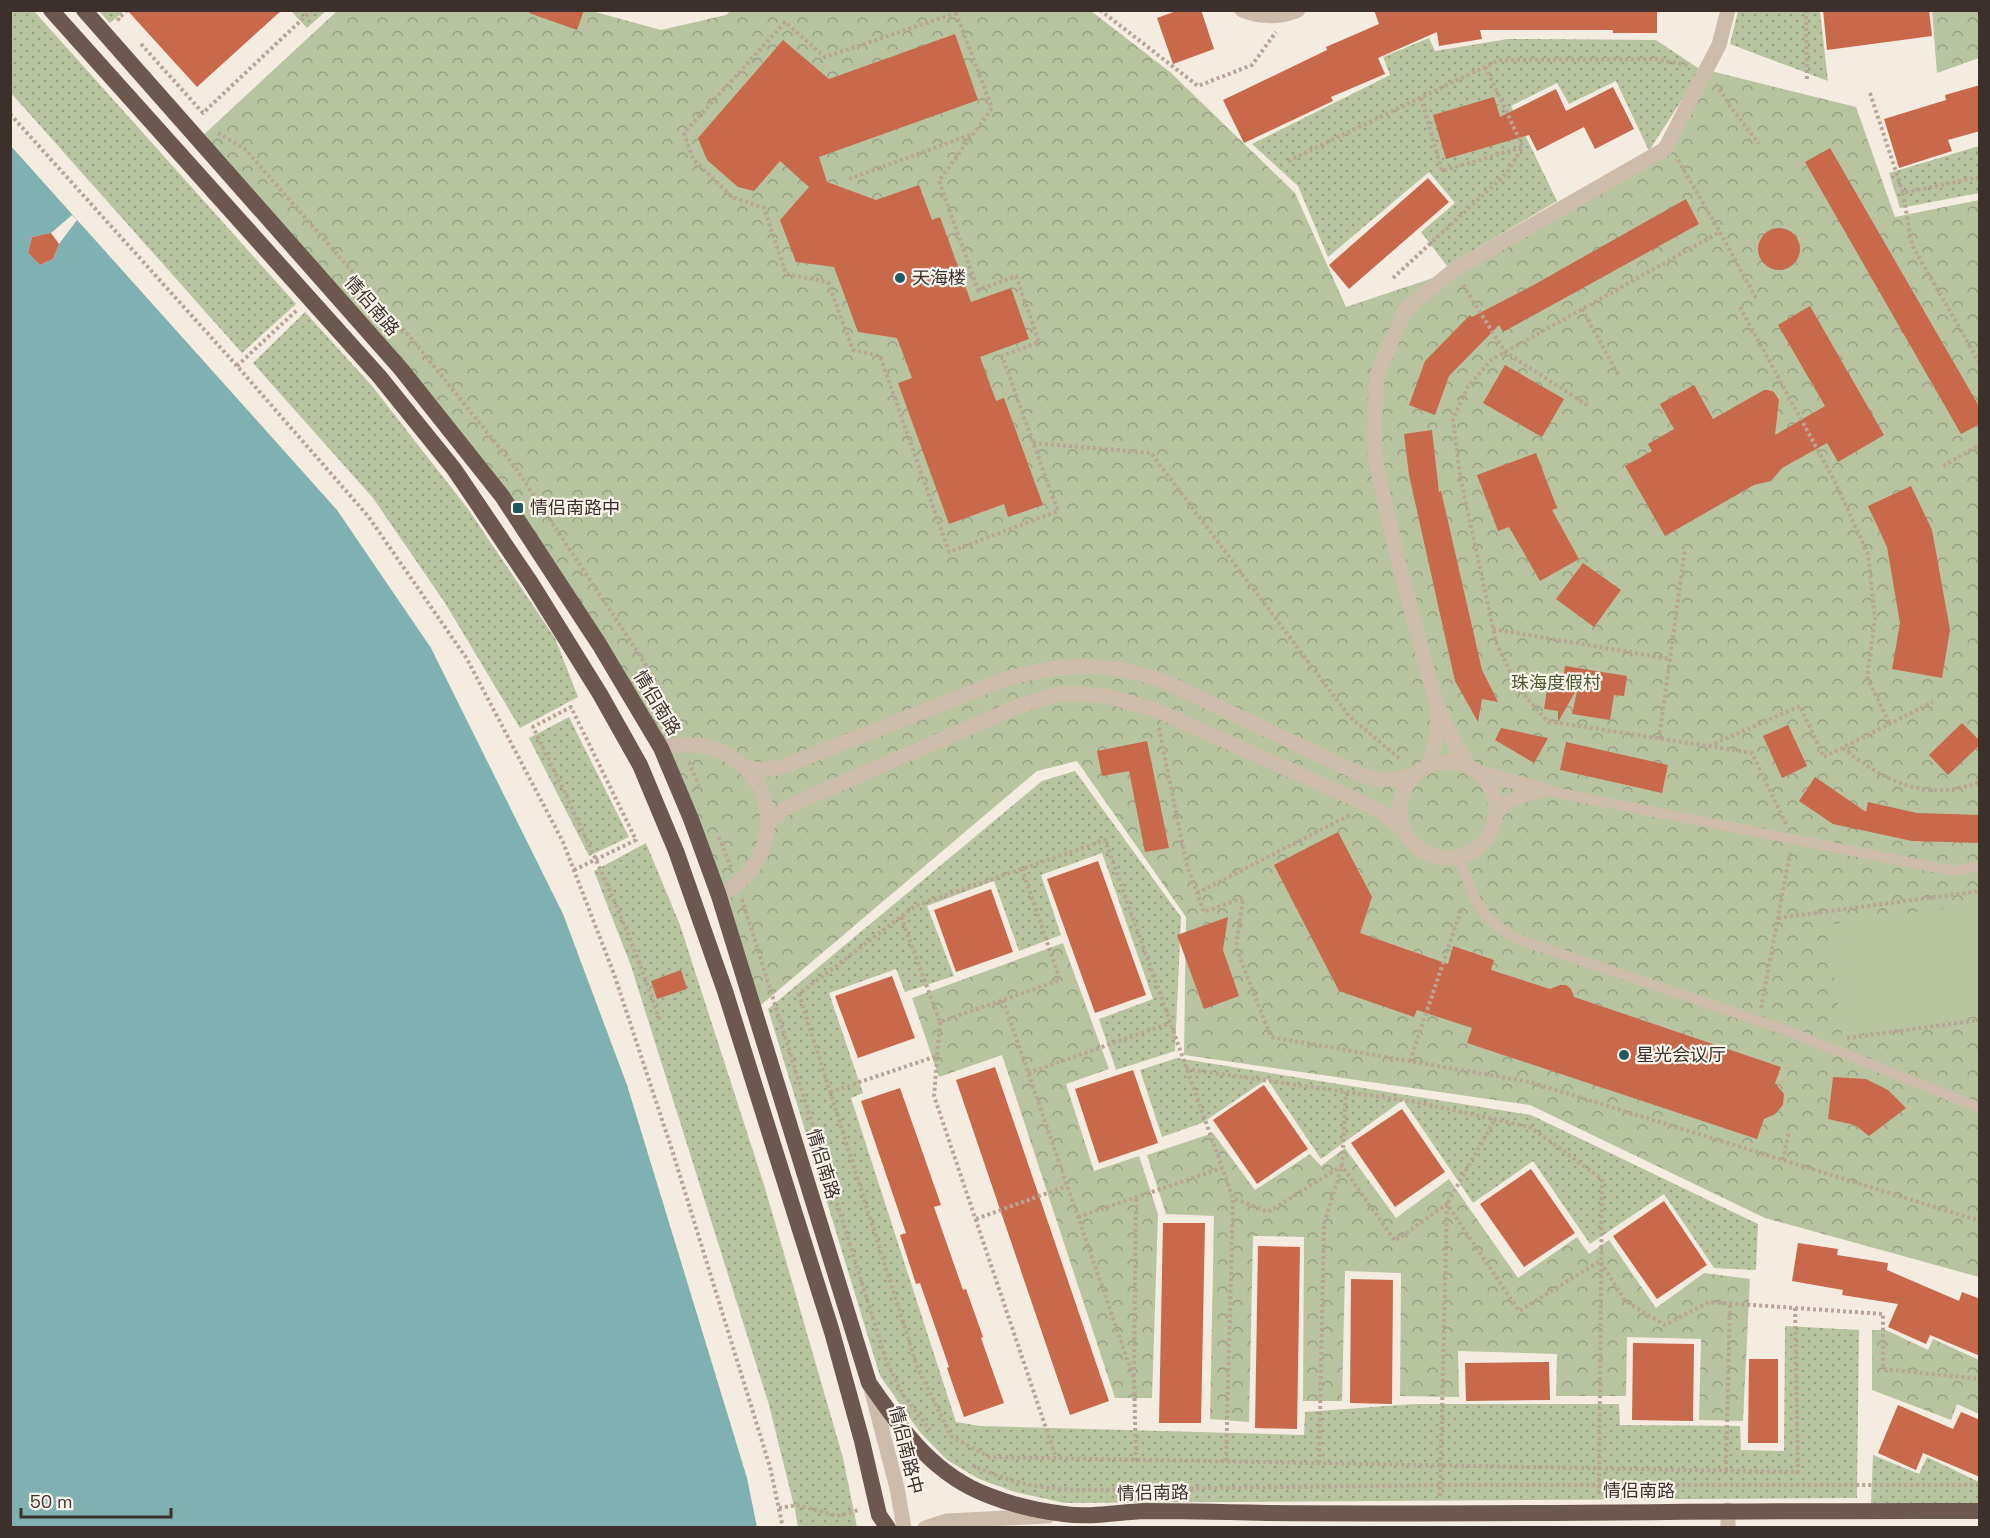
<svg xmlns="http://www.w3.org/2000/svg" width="1990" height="1538" viewBox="0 0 1990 1538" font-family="'Space Grotesk','Noto Sans SC',sans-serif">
<defs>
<pattern id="grass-dots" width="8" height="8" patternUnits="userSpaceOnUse" patternTransform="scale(1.5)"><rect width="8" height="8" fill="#b8c4a0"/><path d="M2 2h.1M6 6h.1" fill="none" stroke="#97a083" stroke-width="1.8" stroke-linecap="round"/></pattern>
<pattern id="park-crowns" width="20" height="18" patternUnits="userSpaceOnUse" patternTransform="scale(1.5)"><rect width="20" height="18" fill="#b8c4a0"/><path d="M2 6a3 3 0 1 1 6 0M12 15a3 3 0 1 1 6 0" fill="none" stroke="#97a083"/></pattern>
</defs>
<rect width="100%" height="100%" fill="#f4ebe1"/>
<!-- grass -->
<g fill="url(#grass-dots)">
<polygon points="10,11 34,11 296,304 242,353 11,93"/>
<polygon points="99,11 124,11 110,23"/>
<polygon points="291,11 326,11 307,28"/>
<polygon points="1738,11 1820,11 1828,81 1730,44"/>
<polygon points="1429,38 1435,51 1508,39 1656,40 1701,70 1649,151 1616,81 1569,104 1557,83 1511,106 1557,201 1447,266 1421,232 1455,203 1429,172 1328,257 1298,186 1252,144 1390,75 1383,57"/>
<polygon points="1979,146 1979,193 1900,208 1889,173"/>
<polygon points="305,312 372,386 468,509 555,638 578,697 520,728 445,603 373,498 253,363"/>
<polygon points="569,717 629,837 589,856 529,738"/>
<polygon points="1075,771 1181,917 1175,1051 1116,1070 1099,1019 1153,999 1102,853 1041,875 1061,935 1019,951 994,881 927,906 954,976 905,992 896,969 829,993 863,1093 851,1098 956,1422 980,1426 1304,1435 1305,1412 1414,1404 1619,1404 1620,1425 1740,1426 1741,1450 1784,1451 1785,1326 1859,1330 1857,1498 1065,1503 1015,1492 979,1479 947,1460 919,1431 880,1376 768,1009 1042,781"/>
<polygon points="646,843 680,925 765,1188 843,1458 857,1527 798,1527 795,1510 769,1405 631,966 594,871"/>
<polygon points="1177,1058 1531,1115 1758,1224 1756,1270 1714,1268 1664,1194 1590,1244 1533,1161 1473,1203 1403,1100 1321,1159 1267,1079 1202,1123 1162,1137 1140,1070"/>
<polygon points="1873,1455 1919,1474 1927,1457 1979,1482 1979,1504 1871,1503"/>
</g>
<!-- park -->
<g fill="url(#park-crowns)">
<polygon points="732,10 1091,11 1170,72 1295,193 1346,307 1454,271 1665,149 1707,70 1856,107 1895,217 1979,200 1979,1277 1765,1218 1530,1105 1184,1055 1186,917 1077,761 1037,771 755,1010 662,747 502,496 199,139 337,11 592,11 661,30 726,15"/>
<polygon points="1932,11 1979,11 1979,58 1937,73"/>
<polygon points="1063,943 1109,1069 1066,1084 1094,1171 1139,1156 1158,1214 1152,1398 1115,1398 1002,1055 939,1077 912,998"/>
<polygon points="1213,1133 1255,1190 1310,1154 1321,1166 1345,1148 1396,1218 1449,1179 1518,1278 1577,1237 1589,1254 1609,1240 1656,1308 1704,1273 1750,1279 1743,1421 1699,1420 1701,1339 1627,1337 1626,1396 1556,1396 1557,1354 1458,1351 1459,1397 1400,1396 1401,1273 1345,1271 1342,1401 1303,1401 1304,1237 1253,1236 1249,1422 1210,1419 1214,1216 1166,1214 1147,1155"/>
<polygon points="1872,1330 1886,1330 1928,1350 1933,1339 1979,1360 1979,1414 1957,1404 1951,1420 1872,1390"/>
</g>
<!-- pitch -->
<polygon fill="#b8c4a0" points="1979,904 1979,1016 1842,1036 1827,925"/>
<!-- water -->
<polygon fill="#7fb0b2" points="10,145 337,510 431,648 563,914 627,1085 747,1478 757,1527 11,1527"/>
<!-- pier -->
<polygon fill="#f4ebe1" points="72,215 77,220 59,244 53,259 40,265 28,253 32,237 51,233"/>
<!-- building -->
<g fill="#c8694b">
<polygon points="127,10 282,10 197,87"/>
<polygon points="530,10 584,10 577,30 529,13"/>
<polygon points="1179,10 1201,10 1214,49 1173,64 1157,18"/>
<polygon points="1374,10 1657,10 1657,33 1613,33 1613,30 1480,30 1482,39 1439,46 1437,32 1378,58 1385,74 1331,97 1333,101 1244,143 1223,100 1327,50 1326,47 1379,24"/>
<polygon points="1823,10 1929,10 1932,36 1827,50"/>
<polygon points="955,34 978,100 819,157 827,182 876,200 919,185 932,220 940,217 971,302 1011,288 1029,339 980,357 996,401 1004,398 1043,505 1008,517 1004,504 949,524 898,383 912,378 897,338 858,332 834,267 796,262 780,220 809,187 780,161 754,191 738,187 707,160 698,138 783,40 829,79"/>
<polygon points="1980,85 1980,131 1948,140 1952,151 1899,168 1884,119 1946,100 1945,95"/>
<polygon points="1613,87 1634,129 1595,149 1584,127 1537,151 1529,135 1446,159 1433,115 1494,97 1500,117 1556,89 1566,111"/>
<polygon points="1830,148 1980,408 1980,424 1961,434 1805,162"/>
<polygon points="1428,178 1449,202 1349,289 1329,265"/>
<polygon points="1686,199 1699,224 1503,332 1499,325 1449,376 1435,415 1409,405 1425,361 1470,315 1472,317 1530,287"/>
<circle cx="1779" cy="249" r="21"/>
<polygon points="51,233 59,244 53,259 40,265 28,253 32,237"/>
<polygon points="1810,306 1884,435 1838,462 1827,443 1782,468 1771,481 1754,485 1665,536 1625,466 1652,451 1648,444 1674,429 1660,404 1694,385 1713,419 1764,390 1768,390 1774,392 1779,400 1775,435 1825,406 1778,325"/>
<polygon points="1505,365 1564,399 1542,437 1483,403"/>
<polygon points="1432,430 1439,492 1441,491 1482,670 1498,702 1482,699 1478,722 1455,681 1409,475 1404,434"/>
<polygon points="1536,453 1557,508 1552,510 1579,559 1540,581 1509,527 1498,531 1477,475"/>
<polygon points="1911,486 1932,530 1950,630 1942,678 1892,669 1900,623 1887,547 1868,506"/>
<polygon points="1583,563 1621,590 1594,627 1556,599"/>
<polygon points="1565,666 1627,676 1624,696 1614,695 1610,720 1572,714 1578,687 1558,722 1558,711 1544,709 1547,690 1561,692"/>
<polygon points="1962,723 1980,741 1980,745 1948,775 1929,755"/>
<polygon points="1788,725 1807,766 1782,778 1763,736"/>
<polygon points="1501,728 1548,738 1534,763 1495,740"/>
<polygon points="1147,741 1169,848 1145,852 1129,771 1102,776 1097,751"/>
<polygon points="1566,742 1668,765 1662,793 1560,770"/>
<polygon points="1815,777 1866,812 1868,802 1917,813 1980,815 1980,843 1912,841 1833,824 1799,801"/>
<polygon points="1338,832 1372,897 1360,933 1448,964 1453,946 1494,960 1491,970 1550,989 1560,985 1566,985 1571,989 1574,997 1781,1067 1775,1083 1784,1094 1783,1105 1775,1114 1764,1119 1757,1139 1467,1043 1472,1028 1417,1010 1414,1017 1339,991 1274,865"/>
<polygon points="1098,861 1146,995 1095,1013 1047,879"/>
<polygon points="991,889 1013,952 956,972 934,910"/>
<polygon points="1228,917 1223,950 1239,996 1204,1009 1177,935"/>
<polygon points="681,970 687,989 657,999 651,981"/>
<polygon points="892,976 915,1038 858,1058 835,996"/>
<polygon points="995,1067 1109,1401 1070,1415 956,1080"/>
<polygon points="1133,1070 1158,1143 1099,1163 1075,1089"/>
<polygon points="1833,1077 1866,1079 1888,1090 1906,1108 1869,1136 1855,1125 1828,1119"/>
<polygon points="1264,1085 1308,1149 1257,1184 1213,1120"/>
<polygon points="900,1088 941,1205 934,1207 963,1290 966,1289 983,1337 981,1338 1004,1403 964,1417 947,1368 949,1367 920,1283 916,1284 900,1235 906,1233 861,1101"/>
<polygon points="1402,1109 1445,1172 1395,1207 1351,1143"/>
<polygon points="1531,1169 1575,1233 1524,1267 1480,1204"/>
<polygon points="1664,1201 1707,1265 1657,1299 1613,1236"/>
<polygon points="1163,1223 1205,1223 1201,1423 1159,1423"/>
<polygon points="1798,1243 1838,1249 1837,1255 1888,1263 1887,1270 1959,1301 1962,1292 1980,1299 1980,1356 1930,1335 1926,1344 1888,1327 1898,1304 1842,1295 1843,1290 1792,1281"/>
<polygon points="1258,1246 1300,1247 1297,1429 1255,1428"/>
<polygon points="1351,1279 1393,1280 1392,1404 1350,1403"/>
<polygon points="1633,1343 1694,1344 1693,1421 1632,1420"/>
<polygon points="1749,1359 1778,1359 1778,1443 1748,1443"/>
<polygon points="1549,1362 1550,1400 1466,1401 1465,1363"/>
<polygon points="1898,1405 1953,1429 1961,1412 1980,1420 1980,1477 1923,1453 1916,1470 1878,1453"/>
</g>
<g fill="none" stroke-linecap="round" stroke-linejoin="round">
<!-- path -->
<g stroke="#b9a596" stroke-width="4" stroke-dasharray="3 3" stroke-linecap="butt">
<polyline points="1100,10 1198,86 1252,65 1276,32"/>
<polyline points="1806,10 1807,82"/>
<polyline points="1978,10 1980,15"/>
<polygon points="956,13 992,108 939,181 978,290 1016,276 1039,342 1002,356 1058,511 949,552 880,356 853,350 828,282 786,274 764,208 732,197 693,159 684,133 785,22 825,57"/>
<polyline points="120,20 118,19 127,10"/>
<polyline points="141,44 203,113 312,10"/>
<polyline points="1716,84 1730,106 1759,144"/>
<polyline points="1870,93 1903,193 1980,177"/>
<polyline points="1421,98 1442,171 1523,147 1485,66"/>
<polyline points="10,114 237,366 368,516 467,659 563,842 614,974 672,1150 770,1467 783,1528"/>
<polyline points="218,133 245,149 416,344 515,467 639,654 655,680 677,730"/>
<polyline points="1678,160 1720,232"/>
<polyline points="1288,161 1499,60 1656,59 1690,66"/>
<polyline points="849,179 973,134"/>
<polyline points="1903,193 1912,245 1980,364"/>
<polyline points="1393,278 1507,173 1522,148"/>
<polyline points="1463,285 1505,352 1589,406"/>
<polyline points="1756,298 1720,232 1491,360 1467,388 1453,419 1460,476 1496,642 1518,688 1547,721 1752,753 1786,824"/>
<polyline points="1740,307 1834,480 1868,554 1875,619 1867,677 1890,724"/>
<polyline points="1582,309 1619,376"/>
<polyline points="237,366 298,309"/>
<polyline points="1033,443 1151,453 1349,716 1401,760"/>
<polyline points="1943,466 1980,445"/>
<polyline points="1493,629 1670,659"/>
<polyline points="1159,728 1186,862 1204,912 1243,898 1236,948 1271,1037 1530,1082 1980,1221"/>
<polyline points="1659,739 1685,549"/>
<polyline points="1709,746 1800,706 1824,757 1933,702"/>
<path d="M1843,748C1885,782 1926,802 1980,782"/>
<polyline points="689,762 699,786"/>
<polyline points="719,837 731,867"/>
<path d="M574,870L636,840L571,707L533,727C580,824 627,920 660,1022"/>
<polyline points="1197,893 1350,815"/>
<polyline points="742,899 886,1360 902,1393 930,1430"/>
<polyline points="901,917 940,1022 1060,980 1022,869"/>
<polyline points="1778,918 1980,891"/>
<polyline points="1003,1000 1134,1379 1136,1460"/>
<polyline points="1761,1008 1790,853"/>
<polyline points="940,1022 934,1096 1056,1458"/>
<polyline points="1847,1038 1980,1020"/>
<polyline points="1410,1061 1462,907"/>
<polyline points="1186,1069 1416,1102 1530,1127 1602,1179 1599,1497"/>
<polyline points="1028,1073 1170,1023"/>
<polyline points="830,1092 937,1056"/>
<polyline points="1783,1160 1789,1131"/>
<polyline points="1078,1217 1222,1168"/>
<polyline points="976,1219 1067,1186"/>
<polyline points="1795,1308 1798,1472 989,1457 951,1436 917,1366 799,994 915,906 1105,840 1233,1198 1268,1212 1342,1166 1395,1241 1447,1204 1519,1311 1600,1261 1625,1301 1665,1325 1709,1302 1883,1314 1883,1369 1980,1379"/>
<polyline points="1134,1376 1136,1197"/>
<polyline points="1226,1461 1233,1198"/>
<polyline points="1319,1463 1324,1224 1342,1166 1346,1092"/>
<path d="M972,1465C1009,1482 1036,1488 1077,1490L1440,1485H1980"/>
<polyline points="1726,1470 1730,1304"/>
<polyline points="1440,1496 1447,1204 1495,1119"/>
<polyline points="779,1508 797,1505 837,1516 859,1510"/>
</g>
<!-- service -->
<g stroke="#cdbbac" stroke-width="10">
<polyline points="1543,790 1954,871 1980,866"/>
<path d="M1459,858C1474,898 1479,920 1520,940L1780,1028L1980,1108"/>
</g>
<!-- minor -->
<g stroke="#cdbbac" stroke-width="15">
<path d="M1242,10C1260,17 1279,18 1298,10"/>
<path d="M661,748C763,724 810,847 719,896"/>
<circle cx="1448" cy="810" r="48"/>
<polyline points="1469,766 1455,744 1436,702 1401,572 1376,462 1374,433 1377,375 1405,310 1454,270 1665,149 1719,45 1728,10"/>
<path d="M1427,767C1435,748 1439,734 1437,714"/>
<path d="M746,768L763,770L782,767L1003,680C1064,662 1106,661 1166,682L1364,776C1383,781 1398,780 1417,774"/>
<polyline points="1478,772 1543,790"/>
<path d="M1496,814C1508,799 1522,795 1540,791"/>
<polyline points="768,824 783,810 798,802 1019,706 1058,694 1082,694 1106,696 1156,710 1379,810 1405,831"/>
</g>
<!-- tertiary -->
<g stroke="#cdbbac" stroke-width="15">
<polyline points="871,1388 897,1488 904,1528"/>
<polyline points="1728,1510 1728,1528"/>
<polyline points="925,1528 946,1521 1048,1516"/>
</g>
<!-- trunk -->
<g stroke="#6c584f" stroke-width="16">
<polyline points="51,10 379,376 454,469 531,583 600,694 640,765 676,851 725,991 832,1332 862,1441 879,1515 888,1528"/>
<path d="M84,10L401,369L502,496L599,644L661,748L691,819L719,896L869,1383C902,1430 934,1476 990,1496C1013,1505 1039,1511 1064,1514C1090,1518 1119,1512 1145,1511C1186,1511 1227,1512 1268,1513C1505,1515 1742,1510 1980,1511"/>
</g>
</g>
<!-- markers -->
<g fill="#1f5a5e" stroke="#fbf5ee" stroke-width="2">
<circle cx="900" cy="278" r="6"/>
<rect x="512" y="502" width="12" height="12" rx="3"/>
<circle cx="1624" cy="1055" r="6"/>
</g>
<g text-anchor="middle" stroke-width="4.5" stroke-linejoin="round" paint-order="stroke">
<!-- poi labels -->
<g font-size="18" fill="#3b302b" stroke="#fbf5ee" text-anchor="start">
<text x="912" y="284">天海楼</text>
<text x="530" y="514">情侣南路中</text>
<text x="1636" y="1061">星光会议厅</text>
</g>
<!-- street labels -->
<g font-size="18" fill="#3b302b" stroke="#fbf5ee">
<text transform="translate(372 306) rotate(49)" y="6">情侣南路</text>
<text transform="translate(657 703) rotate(59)" y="6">情侣南路</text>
<text transform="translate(823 1164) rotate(73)" y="6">情侣南路</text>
<text transform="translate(906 1450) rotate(76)" y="6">情侣南路中</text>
<text x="1639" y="1497">情侣南路</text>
<text transform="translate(1153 1493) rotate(-1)" y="6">情侣南路</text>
</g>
<!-- park labels -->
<g font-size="18" fill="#4a5a2e" stroke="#fbf5ee">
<text x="1556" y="689">珠海度假村</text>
</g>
</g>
<!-- border -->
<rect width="1990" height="1538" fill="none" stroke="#3b302b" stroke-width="24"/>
<!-- scale -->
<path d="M21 1508v9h150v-9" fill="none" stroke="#3b302b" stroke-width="3"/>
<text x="30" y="1508" font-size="18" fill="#3b302b" stroke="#fbf5ee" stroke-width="4.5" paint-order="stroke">50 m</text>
</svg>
